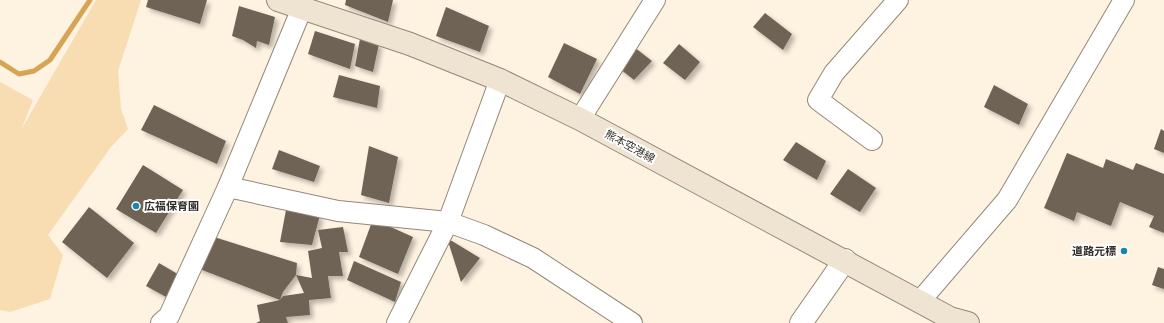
<svg xmlns="http://www.w3.org/2000/svg" width="1164" height="323" viewBox="0 0 1164 323" font-family="Arial,'Noto Sans JP',sans-serif">
<defs>
<filter id="shadow"><feDropShadow dx="3.5" dy="3.5" stdDeviation="2" flood-color="#0004"/></filter>
</defs>
<rect width="100%" height="100%" fill="#fef2e1"/>
<!-- green -->
<polygon fill="#f8ddb3" points="96,0 141,0 118,71 121,109 128,129 111,147 48,235 63,255 50,299 10,312 0,310 0,82 33,100 21,130"/>
<g fill="none" stroke-linecap="round" stroke-linejoin="round">
<!-- stream -->
<polyline stroke="#d5a454" stroke-width="5" points="0,62 19,74 34,71 50,60 90,0"/>
</g>
<!-- building -->
<g fill="#6e6455" filter="url(#shadow)">
<polygon points="148,0 207,0 200,24 146,7"/>
<polygon points="346,0 393,0 388,22 345,5"/>
<polygon points="239,6 275,17 269,45 257,41 256,48 243,40 232,36"/>
<polygon points="446,7 489,26 480,52 436,36"/>
<polygon points="765,13 792,34 783,50 753,27"/>
<polygon points="315,31 355,44 350,69 308,54"/>
<polygon points="360,39 379,44 373,72 355,66"/>
<polygon points="564,43 597,59 580,94 548,77"/>
<polygon points="679,44 700,62 685,80 663,63"/>
<polygon points="634,47 652,61 634,80 615,65"/>
<polygon points="339,75 380,86 377,108 333,97"/>
<polygon points="994,85 1028,104 1019,125 984,107"/>
<polygon points="154,105 226,141 217,164 141,130"/>
<polygon points="1161,129 1164,131 1164,153 1154,149"/>
<polygon points="796,142 826,161 817,180 783,160"/>
<polygon points="369,146 398,157 389,203 361,195"/>
<polygon points="279,150 320,166 314,182 272,169"/>
<polygon points="1067,153 1103,168 1106,159 1133,170 1136,163 1164,174 1164,233 1149,227 1154,216 1120,202 1111,226 1077,212 1074,221 1044,208"/>
<polygon points="143,165 183,190 156,233 116,209"/>
<polygon points="848,169 876,188 860,212 830,194"/>
<polygon points="89,207 134,243 107,278 62,242"/>
<polygon points="286,210 320,215 312,245 280,242"/>
<polygon points="373,219 413,237 398,274 359,257"/>
<polygon points="343,227 348,252 339,252 343,276 328,276 331,298 309,300 310,315 286,317 288,323 256,323 260,321 257,305 280,300 197,268 211,236 297,263 296,275 283,292 280,300 283,296 304,293 296,275 312,278 308,251 322,248 318,230"/>
<polygon points="447,238 480,258 461,282"/>
<polygon points="354,261 401,282 395,302 347,280"/>
<polygon points="159,263 181,276 168,298 146,286"/>
<polygon points="1158,267 1164,269 1164,289 1152,285"/>
</g>
<g fill="none" stroke-linecap="round" stroke-linejoin="round">
<defs>
<g id="minor">
<polyline points="580,119 655,0"/>
<polyline points="872,140 818,100 834,73 898,0"/>
<polyline points="228,187 338,211 448,222 484,235 533,258 632,323"/>
<polyline points="920,301 1007,200 1124,0"/>
<polyline points="161,323 169,316 228,187 302,8"/>
<polyline points="397,323 448,222 500,80"/>
</g>
<polyline id="tertiary" points="801,323 845,260"/>
<polyline id="secondary" points="278,0 410,44 500,80 580,119 950,318 968,323"/>
</defs>
<!-- minor casing -->
<use href="#minor" stroke="#938879" stroke-width="22"/>
<!-- tertiary casing -->
<use href="#tertiary" stroke="#938879" stroke-width="24"/>
<!-- secondary casing -->
<use href="#secondary" stroke="#938879" stroke-width="24"/>
<!-- minor -->
<use href="#minor" stroke="#fff" stroke-width="20"/>
<!-- tertiary -->
<use href="#tertiary" stroke="#fff" stroke-width="22"/>
<!-- secondary -->
<use href="#secondary" stroke="#efe4d1" stroke-width="22"/>
</g>
<!-- markers -->
<g fill="#1686ac" stroke="#fff" stroke-width="1.5">
<circle cx="136" cy="206" r="4"/>
<circle cx="1124" cy="251" r="4"/>
</g>
<g text-anchor="middle" stroke-width="4" stroke-linejoin="round" paint-order="stroke">
<!-- street labels -->
<g font-size="11" fill="#322d27" stroke="#fff">
<text transform="translate(630 146) rotate(29)" y="4">熊本空港線</text>
</g>
<!-- poi labels -->
<g font-size="11" font-weight="bold" fill="#322d27" stroke="#fff" text-anchor="start">
<text x="144" y="210">広福保育園</text>
<text x="1116" y="255" text-anchor="end">道路元標</text>
</g>
</g>
</svg>
